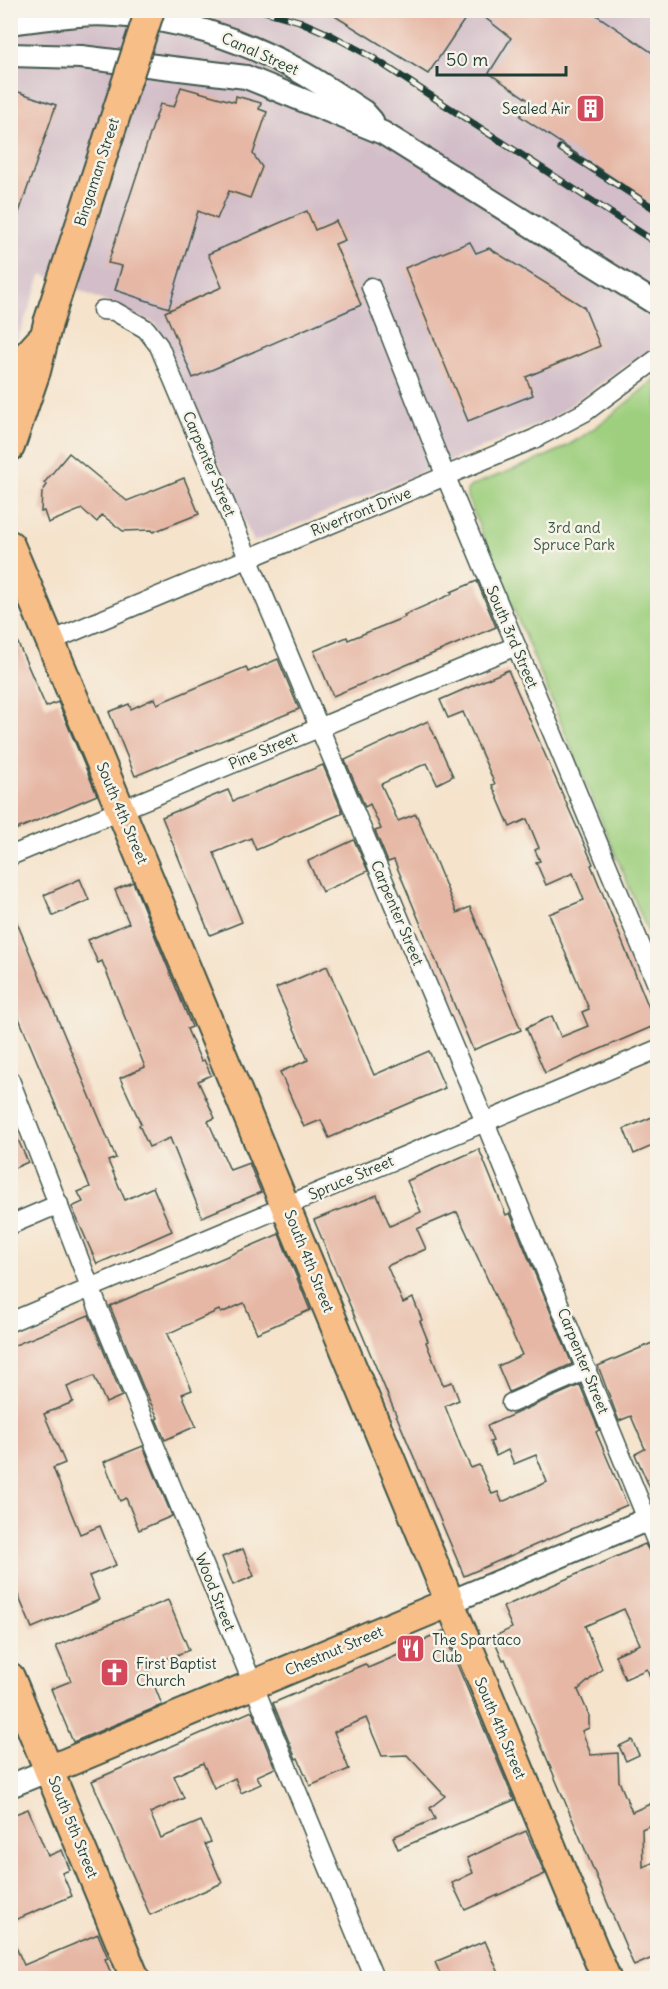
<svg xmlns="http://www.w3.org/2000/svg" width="668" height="1989" viewBox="0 0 668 1989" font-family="Delius,sans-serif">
<rect width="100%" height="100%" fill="#f7f3e8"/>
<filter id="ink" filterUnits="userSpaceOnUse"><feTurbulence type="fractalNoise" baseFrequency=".0167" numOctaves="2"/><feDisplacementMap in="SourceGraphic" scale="12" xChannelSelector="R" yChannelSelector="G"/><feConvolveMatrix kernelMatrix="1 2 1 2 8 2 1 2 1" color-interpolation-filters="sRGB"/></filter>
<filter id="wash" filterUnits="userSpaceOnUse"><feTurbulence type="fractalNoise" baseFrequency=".008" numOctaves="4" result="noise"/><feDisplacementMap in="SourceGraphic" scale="24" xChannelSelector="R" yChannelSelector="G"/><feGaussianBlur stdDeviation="1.35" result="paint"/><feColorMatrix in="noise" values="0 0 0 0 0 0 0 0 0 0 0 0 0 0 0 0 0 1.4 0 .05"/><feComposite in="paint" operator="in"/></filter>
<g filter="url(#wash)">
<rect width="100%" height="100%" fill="#f5e3cc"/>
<!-- industrial -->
<polygon fill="#d2bdc8" points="11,11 657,11 657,360 628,364 551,419 254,542 156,324 42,274 18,338 11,346"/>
<!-- green -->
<path fill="#9ecf7e" stroke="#5e8659" stroke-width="1.5" d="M657,377V954L467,497V490L471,486C506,471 545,460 577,440C606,421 632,399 657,377Z"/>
<g id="blocks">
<!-- building -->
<g fill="#e6b7a5">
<polygon points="325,10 471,10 428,74"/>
<polygon points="475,10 589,10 657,56 657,207 520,116 531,102 489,73 511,38"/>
<polygon points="181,87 235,102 236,96 261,103 259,109 267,112 253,154 262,167 250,198 229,191 217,219 198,211 169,308 115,290 122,266 108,263 160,104 174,107"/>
<polygon points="10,89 56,105 13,230 10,230"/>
<polygon points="307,211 315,230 336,221 345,240 335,244 361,305 193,378 165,312 222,287 208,254"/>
<polygon points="470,242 476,253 489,248 584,307 600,346 526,377 533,395 468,421 405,268"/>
<polygon points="69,453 127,501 184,478 199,514 153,532 152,530 123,531 102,515 97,522 82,509 48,523 44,511 41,512 42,492 47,485 44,483"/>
<polygon points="477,581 496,627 333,696 314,651 347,637 348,640 405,617 404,615 452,594 451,592"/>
<polygon points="10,625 46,707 58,702 97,795 10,832"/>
<polygon points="278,659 299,709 135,776 109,712 129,704 131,709 155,698 157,704 246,667 248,672"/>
<polygon points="508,670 593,864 591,865 656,1025 545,1073 526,1028 552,1016 561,1037 588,1026 582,1012 589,1009 549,914 584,900 573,873 546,885 536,862 540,861 535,850 539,848 527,819 510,827 492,785 495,784 463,712 448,718 440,700"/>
<polygon points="428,721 453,776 437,784 427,763 381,784 398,821 416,814 457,913 470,907 521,1030 473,1050 394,860 388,862 375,831 381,829 370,804 365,807 345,760"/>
<polygon points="323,765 343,813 256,850 251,838 214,853 242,922 210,935 162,817 228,790 233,801"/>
<polygon points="354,840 368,871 322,892 308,861"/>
<polygon points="80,879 89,900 53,916 44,895"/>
<polygon points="133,882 192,1027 187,1029 201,1061 204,1060 211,1075 198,1081 215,1118 208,1121 230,1170 249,1163 261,1192 202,1217 170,1138 149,1147 139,1125 141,1124 120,1078 145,1067 102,961 98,963 88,940 129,923 115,890"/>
<polygon points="10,906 116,1158 108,1161 125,1200 153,1187 172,1231 97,1264 72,1207 83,1202 78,1192 90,1187 10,997"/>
<polygon points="327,966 374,1075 429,1051 445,1088 329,1138 321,1120 304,1127 280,1072 308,1060 276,988"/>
<polygon points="657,1115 657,1144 634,1154 624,1129"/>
<polygon points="10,1122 28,1162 10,1170"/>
<polygon points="479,1149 506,1215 510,1213 572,1364 509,1392 498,1366 522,1355 457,1212 417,1229 426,1249 387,1266 403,1303 413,1298 422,1320 420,1321 428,1341 426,1342 443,1385 452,1382 459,1400 445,1406 461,1447 471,1468 479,1465 492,1494 498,1492 502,1502 547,1482 536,1455 514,1464 508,1450 496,1456 490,1442 493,1441 487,1426 580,1385 599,1430 596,1432 627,1505 464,1576 314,1220 377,1195 390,1226 421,1212 407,1181"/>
<polygon points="279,1234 310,1310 257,1333 244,1303 221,1313 219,1310 167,1334 192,1390 182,1394 196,1426 165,1440 156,1419 158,1418 143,1387 110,1306"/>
<polygon points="89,1315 122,1396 106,1403 94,1376 67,1387 73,1402 44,1414 65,1463 53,1468 80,1534 100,1526 116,1565 89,1576 99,1600 32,1628 10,1576 10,1347"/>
<polygon points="657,1341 657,1502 656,1502 635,1454 645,1449 631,1416 619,1421 598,1366"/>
<polygon points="143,1446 172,1516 139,1530 126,1498 120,1501 104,1462"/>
<polygon points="645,1544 651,1554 657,1560 657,1695 647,1669 625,1679 615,1655 640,1644 624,1609 585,1626 602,1669 578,1690 589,1715 589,1728 582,1731 591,1755 618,1753 619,1781 632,1812 657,1801 657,1822 642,1829 643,1867 657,1861 657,1956 634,1966 505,1659 503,1660 493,1637 512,1628 503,1607"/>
<polygon points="243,1549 254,1576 233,1585 222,1557"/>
<polygon points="168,1600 189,1650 147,1667 162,1705 73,1742 51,1689 71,1681 56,1646"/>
<polygon points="443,1631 514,1800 398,1849 393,1837 435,1819 430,1808 445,1796 407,1755 382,1756 366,1718 334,1732 349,1769 310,1786 298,1758 296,1759 273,1703 365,1664 368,1668 417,1647 427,1638"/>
<polygon points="252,1711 275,1768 257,1776 261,1784 241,1793 235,1778 214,1788 203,1763 174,1776 184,1798 150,1813 161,1838 201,1821 211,1842 205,1844 222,1883 150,1915 92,1781"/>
<polygon points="632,1740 639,1755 626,1761 619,1746"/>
<polygon points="28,1809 48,1856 62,1850 70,1870 62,1873 72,1896 10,1922 10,1816"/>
<polygon points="526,1831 545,1874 465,1910 452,1883 473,1873 467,1858"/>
<polygon points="10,1934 24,1965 98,1934 108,1958 105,1959 113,1978 10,1978"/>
<polygon points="485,1941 501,1978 442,1978 435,1962"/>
</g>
</g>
</g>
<g filter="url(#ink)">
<use href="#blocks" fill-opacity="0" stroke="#3f564b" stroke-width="1.5"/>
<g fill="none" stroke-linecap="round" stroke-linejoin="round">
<defs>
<g id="minor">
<polyline points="371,287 446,477 658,987"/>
<polyline points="102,310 114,311 146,329 159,346 485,1122 658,1546"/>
<polyline points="51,641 534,439 585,412 658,358"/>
<polyline points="10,856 516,646"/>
<polyline points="10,1080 99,1310 374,1978"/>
<polyline points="10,1225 59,1204"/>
<polyline points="10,1322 658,1049"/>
<polyline points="511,1403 587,1370"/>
</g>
<g id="tertiary">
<path d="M10,23C45,19 81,12 115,15C177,18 240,39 294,68C318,81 341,97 364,112L372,121"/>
<polyline points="10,55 81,57 246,77 383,133 658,305"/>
<polyline points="448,1603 658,1515"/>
<polyline points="10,1786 49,1770"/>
</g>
<g id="primary">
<polyline points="10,374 40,341"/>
<polyline points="10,447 36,371 48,323"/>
<path d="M10,545C211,1022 405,1502 606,1978"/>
<polyline points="10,1677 135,1978"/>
<polyline points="49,1770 448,1603"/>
</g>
</defs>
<!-- minor casing -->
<use href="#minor" stroke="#3f564b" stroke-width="21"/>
<!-- tertiary casing -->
<use href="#tertiary" stroke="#3f564b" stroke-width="26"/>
<!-- primary casing -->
<use href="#primary" stroke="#3f564b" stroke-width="32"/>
<!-- minor -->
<use href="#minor" stroke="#fff" stroke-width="18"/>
<!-- tertiary -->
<use href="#tertiary" stroke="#fff" stroke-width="22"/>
<!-- primary -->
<use href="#primary" stroke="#f7be87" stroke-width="28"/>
<defs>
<g id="rail">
<polyline points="260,10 299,21 331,35 370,56 658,244"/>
<polyline points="560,148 658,211"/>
</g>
</defs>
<!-- rail casing -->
<use href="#rail" stroke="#1f3d34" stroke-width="7"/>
<!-- rail -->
<use href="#rail" stroke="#f7f3e8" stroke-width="4.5" stroke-dasharray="14" stroke-linecap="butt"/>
<defs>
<polyline id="primary-bridge" points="48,323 150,10"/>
</defs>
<!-- primary-bridge casing -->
<use href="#primary-bridge" stroke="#3f564b" stroke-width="32" stroke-linecap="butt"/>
<!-- primary-bridge -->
<use href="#primary-bridge" stroke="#f7be87" stroke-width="28"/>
</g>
</g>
<!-- icons -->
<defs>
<symbol id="building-square" viewBox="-11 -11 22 22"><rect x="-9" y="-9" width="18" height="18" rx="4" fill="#d1495b" stroke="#f7f3e8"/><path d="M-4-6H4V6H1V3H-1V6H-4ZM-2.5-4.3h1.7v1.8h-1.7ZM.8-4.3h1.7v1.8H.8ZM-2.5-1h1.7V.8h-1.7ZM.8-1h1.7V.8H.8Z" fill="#fff"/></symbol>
<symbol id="restaurant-square" viewBox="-11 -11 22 22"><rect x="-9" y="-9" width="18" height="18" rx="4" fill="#d1495b" stroke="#f7f3e8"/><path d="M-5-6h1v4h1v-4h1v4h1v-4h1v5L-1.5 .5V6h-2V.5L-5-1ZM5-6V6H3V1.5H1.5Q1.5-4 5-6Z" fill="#fff"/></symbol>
<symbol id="church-square" viewBox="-11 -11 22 22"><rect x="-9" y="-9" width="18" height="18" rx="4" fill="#d1495b" stroke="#f7f3e8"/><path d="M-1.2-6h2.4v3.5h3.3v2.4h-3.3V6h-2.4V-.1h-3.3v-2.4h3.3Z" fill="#fff"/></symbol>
</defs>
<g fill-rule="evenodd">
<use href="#building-square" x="574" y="92" width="33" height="33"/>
<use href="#restaurant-square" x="394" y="1632" width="33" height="33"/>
<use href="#church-square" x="98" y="1656" width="33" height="33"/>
</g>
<g text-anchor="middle" stroke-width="5" stroke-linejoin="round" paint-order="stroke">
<!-- street labels -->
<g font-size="15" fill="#1f3d34" stroke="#f7f3e8">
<text transform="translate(260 54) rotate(24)" y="5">Canal Street</text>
<text transform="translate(97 172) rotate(-72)" y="5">Bingaman Street</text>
<text transform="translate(209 464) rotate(67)" y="5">Carpenter Street</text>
<text transform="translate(361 512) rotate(-22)" y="5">Riverfront Drive</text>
<text transform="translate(512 637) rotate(67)" y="5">South 3rd Street</text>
<text transform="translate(263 751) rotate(-23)" y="5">Pine Street</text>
<text transform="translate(122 813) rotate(67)" y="5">South 4th Street</text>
<text transform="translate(397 913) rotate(67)" y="5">Carpenter Street</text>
<text transform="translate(351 1178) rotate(-23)" y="5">Spruce Street</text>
<text transform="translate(309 1261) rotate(68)" y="5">South 4th Street</text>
<text transform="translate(583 1361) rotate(68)" y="5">Carpenter Street</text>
<text transform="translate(215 1592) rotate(68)" y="5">Wood Street</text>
<text transform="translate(334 1651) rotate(-23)" y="5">Chestnut Street</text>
<text transform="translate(500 1728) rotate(67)" y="5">South 4th Street</text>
<text transform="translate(73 1827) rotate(68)" y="5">South 5th Street</text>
</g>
<!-- poi labels -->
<g font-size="15" fill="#1f3d34" stroke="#f7f3e8" text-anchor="start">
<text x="570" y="114" text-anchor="end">Sealed Air</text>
<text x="432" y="1645">The Spartaco<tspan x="432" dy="17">Club</tspan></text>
<text x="136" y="1669">First Baptist<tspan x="136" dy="17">Church</tspan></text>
</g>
<!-- park labels -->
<g font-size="15" fill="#385a43" stroke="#f7f3e8">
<text x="574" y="533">3rd and<tspan x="574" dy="17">Spruce Park</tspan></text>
</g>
</g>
<!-- margin -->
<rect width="668" height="1989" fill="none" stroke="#f7f3e8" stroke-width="36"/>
<!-- scale -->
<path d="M437 66v9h129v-9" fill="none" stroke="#1f3d34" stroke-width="3"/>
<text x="446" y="66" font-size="18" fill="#1f3d34" stroke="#f7f3e8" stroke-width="4.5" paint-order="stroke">50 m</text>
</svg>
